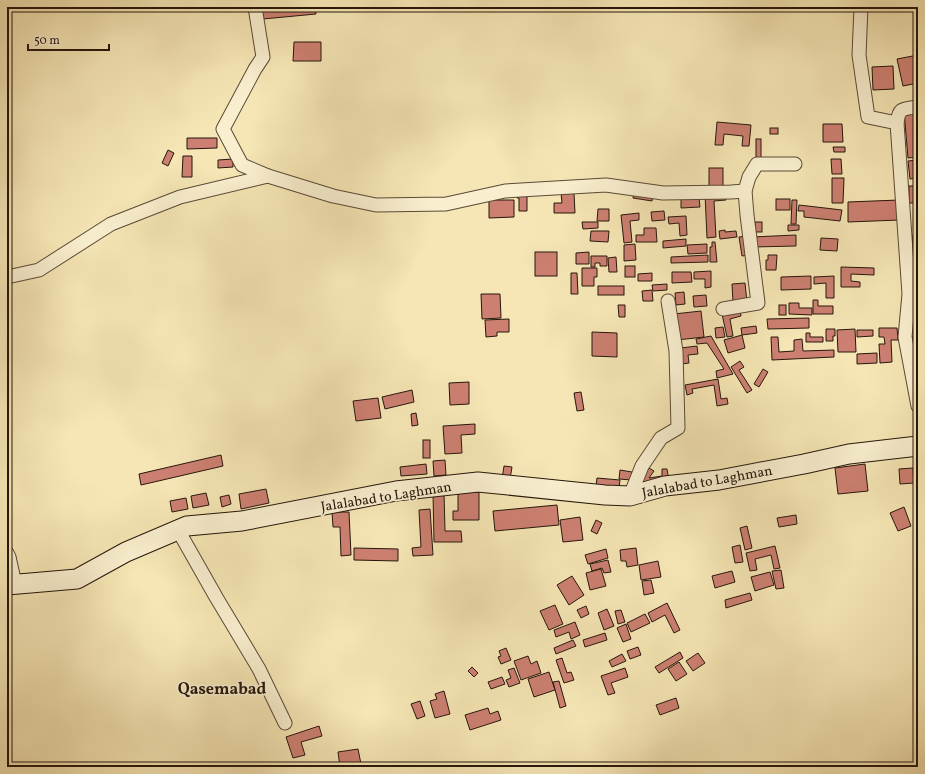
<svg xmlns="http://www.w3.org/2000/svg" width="925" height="774" viewBox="0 0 925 774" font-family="Vollkorn,serif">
<rect width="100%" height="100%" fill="#f6e6b5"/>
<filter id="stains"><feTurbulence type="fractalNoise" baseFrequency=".005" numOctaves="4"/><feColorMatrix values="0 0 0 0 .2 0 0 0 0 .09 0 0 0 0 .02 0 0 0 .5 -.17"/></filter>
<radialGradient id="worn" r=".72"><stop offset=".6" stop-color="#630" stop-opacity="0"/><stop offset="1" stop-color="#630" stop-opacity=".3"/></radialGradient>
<!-- building -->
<g fill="#cd8072" stroke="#25160b">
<polygon points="262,7 315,7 316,14 263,19"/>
<polygon points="294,42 321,42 321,61 293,61"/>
<polygon points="918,55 918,83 903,86 897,59"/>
<polygon points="893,66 894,89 873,90 872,67"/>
<polygon points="915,110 918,157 908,158 904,111"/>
<polygon points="717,122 751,125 749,146 742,146 743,136 724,134 723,145 715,145"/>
<polygon points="823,124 842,124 843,142 823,142"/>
<rect x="770" y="128" width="8" height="6"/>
<polygon points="187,138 217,138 217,148 187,149"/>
<rect x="756" y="139" width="5" height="20"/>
<polygon points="833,147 845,147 845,152 834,152"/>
<polygon points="168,150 174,153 168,166 162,163"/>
<polygon points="183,156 192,156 192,177 182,177"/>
<polygon points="233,159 233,167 218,168 218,160"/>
<polygon points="831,159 841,159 842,174 832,174"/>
<polygon points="918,160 918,178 910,179 908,161"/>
<rect x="709" y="168" width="14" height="20"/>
<polygon points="832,178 844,178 843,203 832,203"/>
<polygon points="914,181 918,181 918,195 916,196 917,203 909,203 909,186 915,186"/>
<polygon points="634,190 653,194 652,201 633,198"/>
<polygon points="517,191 527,191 527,211 519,211 519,198 517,198"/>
<polygon points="561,193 574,193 575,213 554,213 554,203 562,203"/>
<polygon points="726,193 726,200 714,201 716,237 707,238 705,194"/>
<polygon points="699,198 700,207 681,208 681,199"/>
<rect x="776" y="199" width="14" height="11"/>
<polygon points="489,200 514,200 514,217 489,218"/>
<polygon points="792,200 797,200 796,224 791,224"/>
<polygon points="899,200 900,220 848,222 848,202"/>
<polygon points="799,205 842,210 840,221 804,217 804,211 798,211"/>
<polygon points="598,209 609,209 609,221 597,221"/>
<polygon points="664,211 665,220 652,221 651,212"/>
<polygon points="639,213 639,220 630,221 632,242 624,243 621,215"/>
<polygon points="686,216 687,235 680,236 679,223 669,224 668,217"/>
<polygon points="582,222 598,222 598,228 583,229"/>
<rect x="755" y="222" width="7" height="10"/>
<polygon points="788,225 799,225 799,230 788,231"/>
<polygon points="644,228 656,228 657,242 636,242 636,235 644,235"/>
<polygon points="725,230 725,232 736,231 737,237 720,239 719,231"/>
<polygon points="591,231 609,231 608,242 590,241"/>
<polygon points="796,235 796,246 753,247 752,237"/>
<polygon points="747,236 750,255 742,256 739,237"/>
<polygon points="912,236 918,236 918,269 914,270"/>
<polygon points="821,238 838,239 837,251 820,250"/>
<polygon points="686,239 686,246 663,248 663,241"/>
<polygon points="712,242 715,242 717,262 710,262 710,247 712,247"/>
<polygon points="635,244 636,260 624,261 624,245"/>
<polygon points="707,244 707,253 688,254 687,245"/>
<rect x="535" y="252" width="22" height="24"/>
<polygon points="589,252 589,264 576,264 576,253"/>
<polygon points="708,255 708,262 671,263 671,257"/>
<polygon points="768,255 777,255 776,270 766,270 766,260 768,260"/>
<polygon points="591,256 607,256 607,266 600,266 600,263 595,263 595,267 591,267"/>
<polygon points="616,257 617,272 609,272 608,258"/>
<rect x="625" y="266" width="10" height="11"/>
<polygon points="841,267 874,268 874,275 851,274 851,281 860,282 860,287 841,287"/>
<polygon points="582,268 597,268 597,277 594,277 594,286 582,286"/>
<polygon points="711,271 711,287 705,288 705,279 694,279 694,272"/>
<polygon points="672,272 691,272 692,282 672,283"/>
<polygon points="571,273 577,273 578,294 571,294"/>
<polygon points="652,273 652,281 638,281 638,274"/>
<polygon points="811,276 811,289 781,290 781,277"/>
<polygon points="834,276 834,298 826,298 826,283 814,284 814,277"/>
<polygon points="745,283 747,302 733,303 732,284"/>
<polygon points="667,284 667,290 653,291 652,285"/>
<rect x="598" y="286" width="26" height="9"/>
<polygon points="652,290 653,301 643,301 642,291"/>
<polygon points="684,292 685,304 676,305 675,293"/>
<polygon points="481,294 500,294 501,318 482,319"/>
<polygon points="706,295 707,306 694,307 693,296"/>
<polygon points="813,300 818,300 818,306 833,306 833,314 813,314"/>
<polygon points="789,303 799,303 799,308 812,308 812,315 789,314"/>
<polygon points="618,305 625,305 625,317 619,317"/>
<rect x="779" y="305" width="7" height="10"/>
<polygon points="701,311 704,337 677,340 674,314"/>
<polygon points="740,311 741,316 730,319 733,336 727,337 722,314"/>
<polygon points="809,318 809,328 768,329 767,319"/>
<polygon points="509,319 509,332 497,332 497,336 486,337 485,320"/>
<polygon points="756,326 757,333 742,335 741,328"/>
<polygon points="723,327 725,337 716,338 715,328"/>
<polygon points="879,328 897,328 898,340 891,340 892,362 880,363 879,344 885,344 884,337 879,337"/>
<polygon points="826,329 835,329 835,336 833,336 833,341 826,341"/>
<polygon points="855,329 856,352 838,352 837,330"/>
<polygon points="857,330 873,330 873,336 857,337"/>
<polygon points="592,332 617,333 617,357 592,356"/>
<polygon points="806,333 810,333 810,337 823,337 823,342 806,342"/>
<polygon points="742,335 745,348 728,353 724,340"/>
<polygon points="711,336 733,374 717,378 716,371 724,369 707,343 697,344 696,339"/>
<polygon points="918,336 918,349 913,350 911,337"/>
<polygon points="771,337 778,337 779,352 794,351 794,340 802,339 803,351 834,350 834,357 772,360"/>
<polygon points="697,346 698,354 688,355 689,363 682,364 681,348"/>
<polygon points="877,353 877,363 857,364 857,354"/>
<polygon points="740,361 744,367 739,370 752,390 747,393 731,367"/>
<polygon points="763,369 768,372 759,387 754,384"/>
<polygon points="718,379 721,399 727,398 728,404 717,406 714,385 692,389 693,393 687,395 685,385"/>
<polygon points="469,382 469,404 450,405 449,383"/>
<polygon points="412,390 414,402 385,409 382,397"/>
<polygon points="581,392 584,410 577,411 574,393"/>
<polygon points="378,398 381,418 356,421 353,401"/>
<polygon points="416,413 418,425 412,426 411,414"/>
<polygon points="475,424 475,434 461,435 462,453 445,454 443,426"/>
<rect x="423" y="440" width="7" height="18"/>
<polygon points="221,455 223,466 141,485 139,474"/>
<polygon points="445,460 446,475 434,476 433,461"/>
<polygon points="426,464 427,474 401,476 400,467"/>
<polygon points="865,464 868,491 838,494 835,468"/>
<polygon points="504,466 512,467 510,479 502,479"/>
<polygon points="649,468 654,471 649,478 662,476 662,469 667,469 669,480 643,485 642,479"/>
<polygon points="913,468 914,483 900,484 899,469"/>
<polygon points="620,470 632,472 632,480 619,479"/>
<polygon points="597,478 620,480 619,488 596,486"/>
<polygon points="266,489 269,503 241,509 239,494"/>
<polygon points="433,492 444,492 445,531 461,531 462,542 434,542"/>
<polygon points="458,492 479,492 479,520 453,520 453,511 458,511"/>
<polygon points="206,493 209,505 193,508 191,496"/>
<polygon points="229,495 231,504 222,507 220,497"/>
<polygon points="186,498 188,509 172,512 170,501"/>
<polygon points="557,505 559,525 495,531 493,511"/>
<polygon points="904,507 911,526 898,531 890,513"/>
<polygon points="430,509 433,555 413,556 412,548 421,547 419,510"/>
<polygon points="332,512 349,512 351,555 341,556 340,527 333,527"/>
<polygon points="796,515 797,524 779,527 777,518"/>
<polygon points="580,517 583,540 563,542 560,520"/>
<polygon points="596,520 602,523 597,534 591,531"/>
<polygon points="747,526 752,548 745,550 740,528"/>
<polygon points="740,545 743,562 735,563 732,547"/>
<polygon points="775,546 780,568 774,569 771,555 755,559 757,570 750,571 746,553"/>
<polygon points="354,548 398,549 398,561 354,560"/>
<polygon points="636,548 638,565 627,567 626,561 621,561 620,550"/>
<polygon points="606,549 608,558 588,564 585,555"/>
<polygon points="608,560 611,572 604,573 602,568 592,571 590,564"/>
<polygon points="658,561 661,577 641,580 639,565"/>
<polygon points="601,569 606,586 590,590 586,573"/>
<polygon points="781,570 784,588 776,589 772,571"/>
<polygon points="732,571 735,582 715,588 712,576"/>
<polygon points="770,572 774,585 755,591 751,577"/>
<polygon points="572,576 584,595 569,605 557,585"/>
<polygon points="651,580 654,593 644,595 642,581"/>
<polygon points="750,593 752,600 726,608 725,600"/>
<polygon points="667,603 680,630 674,633 665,615 652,622 648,613"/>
<polygon points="555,605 563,624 549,630 540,611"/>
<polygon points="586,606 589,614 581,618 577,610"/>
<polygon points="607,609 614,626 604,630 598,613"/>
<polygon points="621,610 625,622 618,624 615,611"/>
<polygon points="645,614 650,623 631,632 627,623"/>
<polygon points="575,622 580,635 571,639 569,632 556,637 554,630"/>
<polygon points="626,624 631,639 623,642 617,628"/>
<polygon points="605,633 607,640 585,647 583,640"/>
<polygon points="573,640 576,646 556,654 554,648"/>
<polygon points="638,647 641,655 630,659 627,651"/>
<polygon points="506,648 511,660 501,664 498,657 501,656 499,651"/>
<polygon points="680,652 683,658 659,673 655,667"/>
<polygon points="698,653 705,663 693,671 686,661"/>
<polygon points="622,654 626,661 612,667 609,661"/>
<polygon points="528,656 531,664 537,661 541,673 521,680 514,661"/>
<polygon points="562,658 567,673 571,672 574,680 564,683 556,660"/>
<polygon points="679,662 687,674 676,681 668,669"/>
<polygon points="472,667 478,673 474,677 468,671"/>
<polygon points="514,668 520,683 509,687 506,680 511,678 508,670"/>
<polygon points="625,668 628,677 611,683 615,693 608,695 601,676"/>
<polygon points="549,672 555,690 534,697 528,679"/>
<polygon points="502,677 505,684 491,689 488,682"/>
<polygon points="559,681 566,706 560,708 553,682"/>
<polygon points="444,691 450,714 435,718 430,701 437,699 435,694"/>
<polygon points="676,698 679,708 660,715 656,705"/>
<polygon points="420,701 425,716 417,719 411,704"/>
<polygon points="488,708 490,714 498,711 501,720 470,730 465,715"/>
<polygon points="319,726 322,736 301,742 305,755 293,758 286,737"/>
<polygon points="358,749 361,764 340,767 338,752"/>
</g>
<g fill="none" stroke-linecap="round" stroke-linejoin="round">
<defs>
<g id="street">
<polyline points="861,7 859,55 868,117 897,123 909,294 905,337 918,406"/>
<path d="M897,123C899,107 903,109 918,107"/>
<polyline points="268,176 333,196 376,205 446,204 505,191 606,185 663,193 731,192 745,191"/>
<polyline points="7,277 39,270 111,224 180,197 268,176 242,165 223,129 255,69 263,57 255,7"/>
<polyline points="723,309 758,303 747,215 745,191 749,177 757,164 795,164"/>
<polyline points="630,496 642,466 661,438 678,428 676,351 668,301"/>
<polyline points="178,530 216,597 259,669 285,723"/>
<polyline points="7,553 9,557 15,584"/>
</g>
<polyline id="secondary" points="7,585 77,579 126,552 187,526 242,521 396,491 478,482 605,495 630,496 665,486 719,480 804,464 849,454 918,446"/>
</defs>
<!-- street casing -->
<use href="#street" stroke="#594a36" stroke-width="15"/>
<!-- secondary casing -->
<use href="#secondary" stroke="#25160b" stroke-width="21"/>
<!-- street -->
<use href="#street" stroke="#f9efcf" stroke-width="13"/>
<!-- secondary -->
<use href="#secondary" stroke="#f9efcf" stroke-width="19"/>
</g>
<g text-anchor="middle" stroke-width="3.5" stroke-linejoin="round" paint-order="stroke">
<!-- street labels -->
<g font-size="14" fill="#25160b" stroke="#f9efcf">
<text transform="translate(707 481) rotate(-10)" y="5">Jalalabad to Laghman</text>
<text transform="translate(386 496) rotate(-9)" y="5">Jalalabad to Laghman</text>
</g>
<!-- quarter labels -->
<g font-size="16" font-weight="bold" fill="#25160b" stroke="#f9efcf">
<text x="222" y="694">Qasemabad</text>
</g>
</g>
<!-- margin -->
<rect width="925" height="774" fill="none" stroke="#f6e6b5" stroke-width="24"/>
<rect x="8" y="8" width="909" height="758" fill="none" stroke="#25160b" stroke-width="2"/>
<rect x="12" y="12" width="901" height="750" fill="none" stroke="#25160b"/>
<!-- scale -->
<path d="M28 44v6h81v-6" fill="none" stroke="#25160b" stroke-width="2"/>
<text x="34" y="44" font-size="12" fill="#25160b" stroke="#f9efcf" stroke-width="3" paint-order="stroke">50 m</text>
<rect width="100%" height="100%" filter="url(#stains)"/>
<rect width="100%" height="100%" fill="url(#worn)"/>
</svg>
